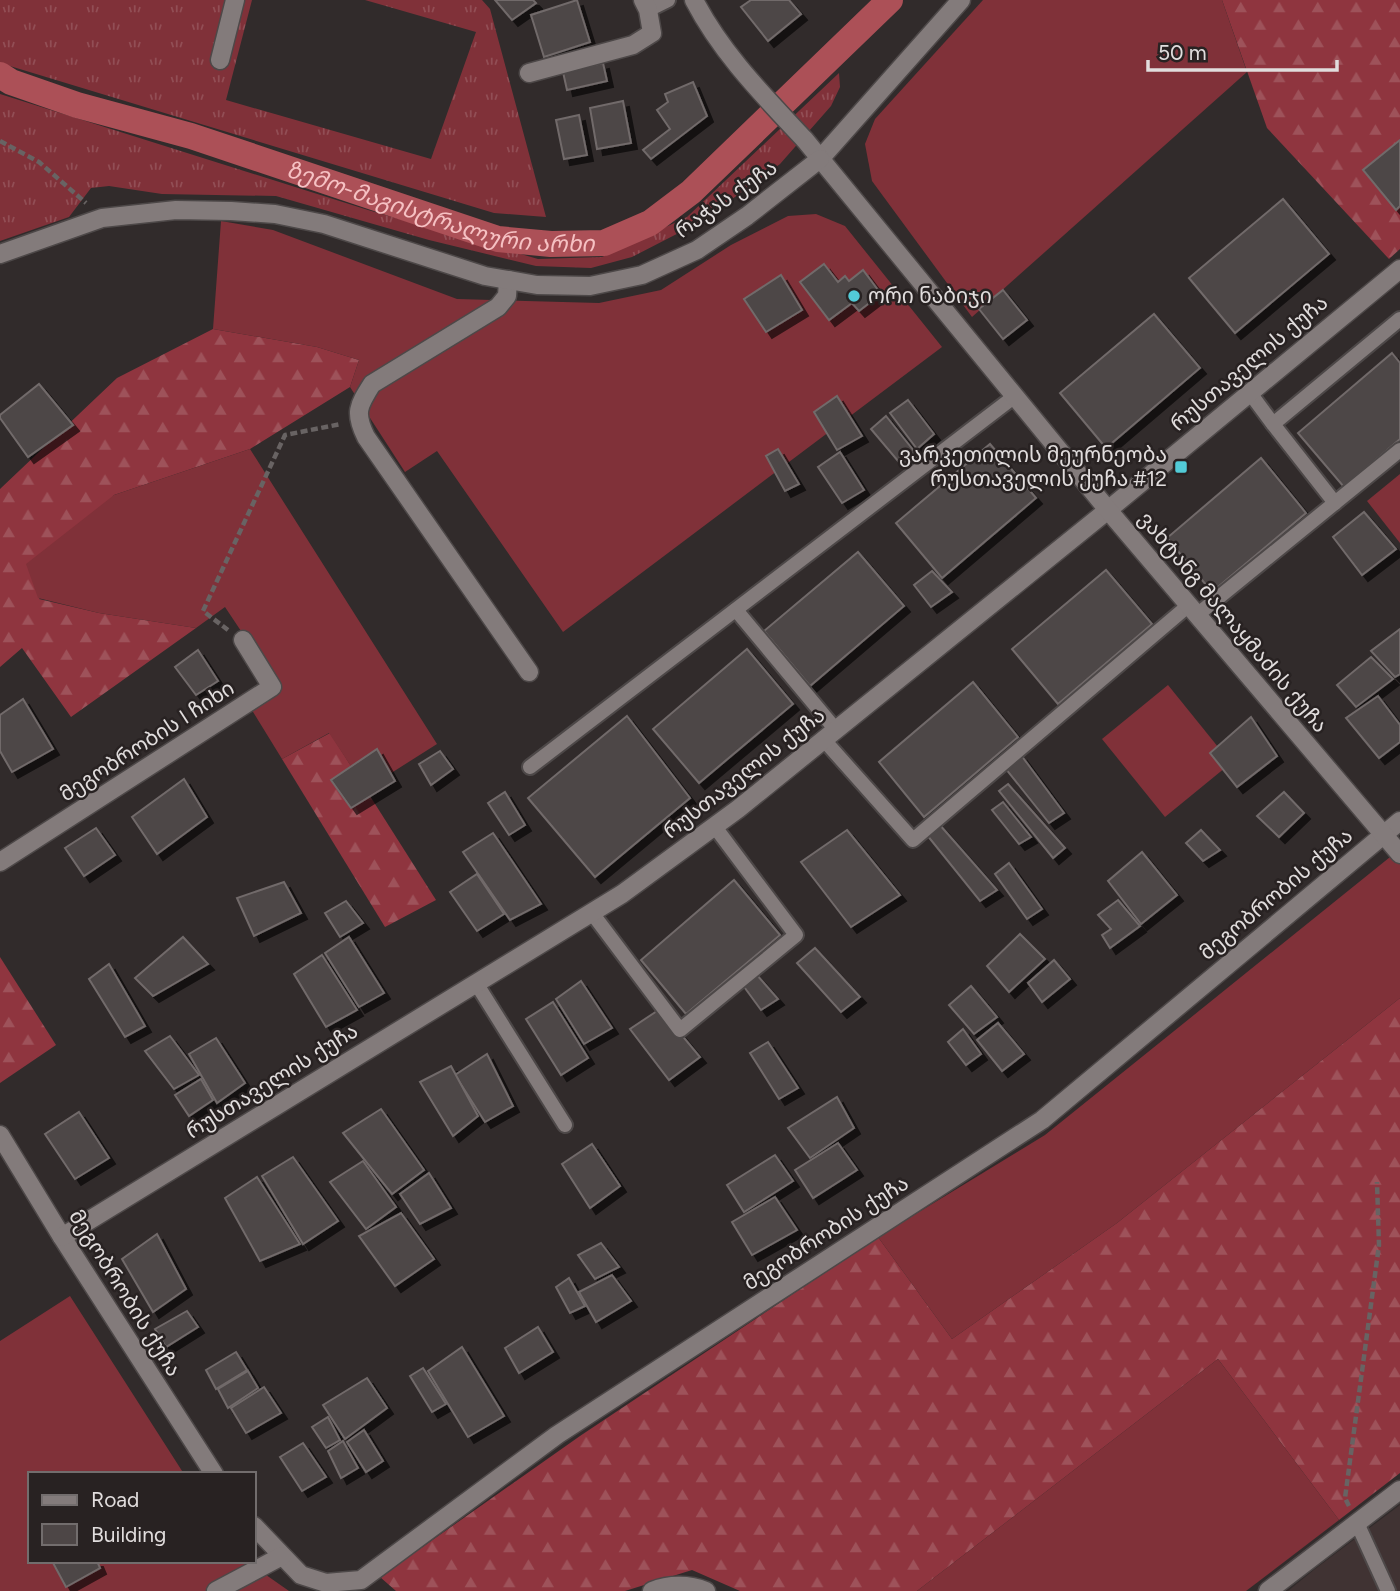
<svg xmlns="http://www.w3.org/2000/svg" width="1400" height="1591" viewBox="0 0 1400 1591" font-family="Figtree,'Noto Sans Georgian',sans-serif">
<defs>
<pattern id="grass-tufts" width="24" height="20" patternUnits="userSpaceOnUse" patternTransform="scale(1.75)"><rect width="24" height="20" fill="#803139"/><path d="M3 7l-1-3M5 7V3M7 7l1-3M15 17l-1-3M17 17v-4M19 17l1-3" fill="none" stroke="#924e55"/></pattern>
<pattern id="forest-firs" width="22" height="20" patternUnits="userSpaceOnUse" patternTransform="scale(1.75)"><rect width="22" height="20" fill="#8f353f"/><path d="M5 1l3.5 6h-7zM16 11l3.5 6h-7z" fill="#9e525a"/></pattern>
<filter id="shadow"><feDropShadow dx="6" dy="6" stdDeviation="0" flood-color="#0009"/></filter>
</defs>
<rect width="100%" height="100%" fill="#312b2b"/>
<!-- built -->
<polygon fill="#403333" points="1400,1505 1400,1591 1288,1591 1315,1569"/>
<!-- grass -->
<g fill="url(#grass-tufts)">
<polygon points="0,0 252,0 226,100 431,159 476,32 365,0 482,0 490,9 546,217 494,213 0,63"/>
<polygon points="839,73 840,87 831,106 780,164 702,221 632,257 591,268 536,266 429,240 276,196 162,194 109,186 91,188 69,217 0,241 0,94 368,210 538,259 602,257 687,217"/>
</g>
<!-- forest -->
<g fill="url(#forest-firs)">
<polygon points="1222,0 1400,0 1400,249 1389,259 1267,128"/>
<polygon points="213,329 317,347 359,360 350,387 250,449 114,495 39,599 99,613 196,628 71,717 22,648 0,667 0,489 117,378"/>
<polygon points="330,733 436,900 385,927 282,759"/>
<polygon points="0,957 56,1045 0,1083"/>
<polygon points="1400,998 1400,1473 1339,1520 1218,1359 917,1591 740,1591 692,1570 625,1591 396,1591 380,1577 580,1436 878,1237 952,1339 1117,1223"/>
</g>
<!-- garden -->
<g fill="#803139">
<polygon points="983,0 1222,0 1247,72 972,317 872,181 865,144 875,119"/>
<polygon points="816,214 845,226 942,347 563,632 437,451 405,472 350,387 359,360 317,347 213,329 221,221 273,230 457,299 599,303 661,290 731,245 788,216"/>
<polygon points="250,449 437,744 366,789 329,733 282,759 242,694 273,679 225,607 196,628 99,613 38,598 26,564 114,495"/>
<polygon points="1400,474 1400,543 1367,501"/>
<polygon points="1168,685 1231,763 1165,817 1102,739"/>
<polygon points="1400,849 1400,998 1117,1223 952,1339 878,1237 1045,1135"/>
<polygon points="70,1296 184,1474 30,1474 30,1561 246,1561 289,1591 0,1591 0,1341"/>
<polygon points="1218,1359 1339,1520 1246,1591 917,1591"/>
</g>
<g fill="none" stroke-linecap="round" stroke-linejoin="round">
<!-- canal -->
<path stroke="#ac5057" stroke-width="26" id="s1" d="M0,75L11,82L77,105L191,136L498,239L551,244L604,243L650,223L691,192L890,0"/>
</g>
<!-- building -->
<g fill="#4d4646" stroke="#716a6a" stroke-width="2" filter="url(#shadow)">
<polygon points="495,0 533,0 536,3 512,20"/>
<polygon points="577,0 590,42 544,57 531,15"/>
<polygon points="751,0 789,0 801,14 768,41 741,7"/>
<polygon points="603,63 607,81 567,90 563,72"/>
<polygon points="693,82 707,116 651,159 643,150 670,129 657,110 668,102 665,94"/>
<polygon points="623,101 631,143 597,149 590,108"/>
<polygon points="579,115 587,155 564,159 556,120"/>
<polygon points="1400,140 1400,206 1396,210 1363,170"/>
<polygon points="1283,199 1329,254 1235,333 1189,278"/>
<polygon points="824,264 838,282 845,276 849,281 863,270 881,294 859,311 852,303 829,320 800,282"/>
<polygon points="781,275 802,310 766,332 744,299"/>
<polygon points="1003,290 1027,320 1003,339 979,309"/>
<polygon points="1154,314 1200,368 1106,448 1060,393"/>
<polygon points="1392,353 1400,363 1400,439 1344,487 1298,433"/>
<polygon points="39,384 73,425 28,457 0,418 0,415"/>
<polygon points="837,396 862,436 837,450 814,412"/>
<polygon points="908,400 934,434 917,449 890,413"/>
<polygon points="886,416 918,456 903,467 871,429"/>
<polygon points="990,444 1036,498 942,578 896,523"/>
<polygon points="778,449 799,484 785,491 766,456"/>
<polygon points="840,452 864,490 842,503 818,467"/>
<polygon points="1261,458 1306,513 1212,592 1167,538"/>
<polygon points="1364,512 1396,549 1362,575 1333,537"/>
<polygon points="858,552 904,606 810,686 764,631"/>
<polygon points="1106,570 1152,624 1058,704 1012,649"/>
<polygon points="932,571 952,592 931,607 914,585"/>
<polygon points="1400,629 1400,674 1395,677 1371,651"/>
<polygon points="747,649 793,704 699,783 653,729"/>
<polygon points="198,650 218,681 196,695 175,667"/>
<polygon points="1371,657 1393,679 1356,707 1337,685"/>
<polygon points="973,682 1018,737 924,817 879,762"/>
<polygon points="1378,696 1400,725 1400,742 1379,758 1346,718"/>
<polygon points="23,699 53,749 12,772 0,751 0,715"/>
<polygon points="627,716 690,798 595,877 528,798"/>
<polygon points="1251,717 1277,756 1237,787 1210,753"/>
<polygon points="377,749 395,781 351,808 331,780"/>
<polygon points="440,751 453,769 431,785 419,764"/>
<polygon points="1021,755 1064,813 1049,823 1006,769"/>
<polygon points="184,779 207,817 157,854 132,817"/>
<polygon points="1008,784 1065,848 1053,858 999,791"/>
<polygon points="505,792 525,825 509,835 488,803"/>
<polygon points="1284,792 1304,813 1279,837 1257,816"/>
<polygon points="1003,802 1031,837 1019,844 992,810"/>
<polygon points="939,824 997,890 980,901 927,835"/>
<polygon points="96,828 115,855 84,876 65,848"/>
<polygon points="847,830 900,895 851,927 801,862"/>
<polygon points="1201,830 1220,850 1203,861 1186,843"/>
<polygon points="493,833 541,904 510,920 463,852"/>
<polygon points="1142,852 1177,895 1141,924 1108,881"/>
<polygon points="1009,863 1042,909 1027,919 995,874"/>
<polygon points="477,874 504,914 477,931 450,892"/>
<polygon points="734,880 780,935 686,1014 641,960"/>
<polygon points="284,882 301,913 254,936 237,898"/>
<polygon points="1118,900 1140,926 1110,948 1102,935 1111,929 1098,915"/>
<polygon points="346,901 363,923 340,937 325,913"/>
<polygon points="1020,934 1045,959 1009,992 987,966"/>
<polygon points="183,937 208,964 153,996 135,978"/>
<polygon points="349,937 384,993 359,1007 325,953"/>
<polygon points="815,948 860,997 841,1012 797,963"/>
<polygon points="322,955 357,1010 326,1027 294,974"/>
<polygon points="1054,960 1070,979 1042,1002 1028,983"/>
<polygon points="109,964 145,1026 125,1037 89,979"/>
<polygon points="756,974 778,999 761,1010 742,984"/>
<polygon points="581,981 612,1028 584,1044 556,999"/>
<polygon points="971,986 997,1017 974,1034 949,1005"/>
<polygon points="553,1002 588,1058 561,1075 526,1019"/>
<polygon points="660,1009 700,1057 669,1080 630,1029"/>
<polygon points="998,1023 1024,1054 1002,1071 977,1040"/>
<polygon points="963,1029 981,1054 966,1065 948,1042"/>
<polygon points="170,1036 199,1075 174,1089 145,1051"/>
<polygon points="216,1038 245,1083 217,1103 189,1054"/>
<polygon points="768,1042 798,1088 779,1099 750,1053"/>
<polygon points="487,1054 513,1106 485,1122 455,1075"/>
<polygon points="451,1066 478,1116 453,1136 420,1082"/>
<polygon points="201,1079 213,1100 189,1116 175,1095"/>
<polygon points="837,1097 854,1128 810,1158 788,1128"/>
<polygon points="381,1109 424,1170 392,1194 343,1133"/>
<polygon points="79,1112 109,1158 75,1179 45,1134"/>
<polygon points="838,1143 857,1170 813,1198 795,1170"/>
<polygon points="592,1144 620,1186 590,1208 562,1164"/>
<polygon points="775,1155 793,1181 744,1212 727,1185"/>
<polygon points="293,1157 338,1221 303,1244 262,1176"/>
<polygon points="363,1161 396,1207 366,1229 330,1182"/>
<polygon points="429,1173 451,1208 420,1224 400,1194"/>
<polygon points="257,1177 300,1244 260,1261 225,1198"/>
<polygon points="775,1197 797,1230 752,1255 732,1222"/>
<polygon points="401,1213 434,1259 395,1286 359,1236"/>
<polygon points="157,1234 186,1289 153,1312 122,1259"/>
<polygon points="601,1243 619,1267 595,1279 578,1255"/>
<polygon points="612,1275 631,1301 596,1322 579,1292"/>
<polygon points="569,1278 585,1306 570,1313 556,1287"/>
<polygon points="187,1311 198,1327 166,1347 155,1329"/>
<polygon points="538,1327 553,1352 519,1373 505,1348"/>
<polygon points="462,1347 504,1416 468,1437 428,1371"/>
<polygon points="236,1352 247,1370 216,1389 206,1370"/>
<polygon points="423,1368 446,1404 432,1412 410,1376"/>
<polygon points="248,1371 258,1388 228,1408 218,1389"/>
<polygon points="367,1378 387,1408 345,1439 323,1405"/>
<polygon points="264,1387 281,1413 246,1433 231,1408"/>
<polygon points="328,1417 340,1440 326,1448 312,1427"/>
<polygon points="364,1430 383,1461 366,1472 347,1442"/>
<polygon points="343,1441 358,1468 341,1478 328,1451"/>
<polygon points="303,1443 326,1477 302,1491 280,1457"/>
<polygon points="52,1561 97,1561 100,1568 66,1587"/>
</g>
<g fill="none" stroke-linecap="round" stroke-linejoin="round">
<defs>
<g id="lane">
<polyline points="648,10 668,0"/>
<polyline points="1250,393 1273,424"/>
<polyline points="1335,503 1273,424 1400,319"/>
<polyline points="736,610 836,730"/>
<polyline points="1197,615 1400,450"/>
<polyline points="824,740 913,840 1189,605"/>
<polyline points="530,767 1015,396"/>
<polyline points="592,913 680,1030 796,935 715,827"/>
<polyline points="476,983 565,1125"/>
<polyline points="1357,1523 1388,1591"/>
</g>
<g id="street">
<polyline points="220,60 235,0"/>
<polyline points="529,73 633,45 652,33 648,10 643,0"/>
<polyline points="820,159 961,0"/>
<path d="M508,280L507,296L498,307L372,384C358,406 354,413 366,437L529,672"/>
<polyline points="0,862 272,687 243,640"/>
<polyline points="0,1135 62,1237 214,1474"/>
<polyline points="62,1237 622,894 738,809 1108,510 1400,269"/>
<polyline points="254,1526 301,1575 326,1583 361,1580 557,1435 1042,1120 1400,821"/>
<polyline points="216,1591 282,1556"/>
<path d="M652,1591C669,1584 689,1584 706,1591"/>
<polyline points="1268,1591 1400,1490"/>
</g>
<g id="secondary">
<path d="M694,0C722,54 764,96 805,140L1108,510L1400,854"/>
<polyline points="0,254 102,218 176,210 231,211 275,214 324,224 485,276 537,285 590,286 642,275 697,250 747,216 820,159"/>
</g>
</defs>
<!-- lane casing -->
<use href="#lane" stroke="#4d4848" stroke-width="18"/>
<!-- street casing -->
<use href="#street" stroke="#4d4848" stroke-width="21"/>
<!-- secondary casing -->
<use href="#secondary" stroke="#4d4848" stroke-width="21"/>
<!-- path -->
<g stroke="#686363" stroke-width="4.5" stroke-dasharray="7 3.5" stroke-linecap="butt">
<polyline points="0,141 39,162 86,203"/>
<polyline points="228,630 203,611 285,435 341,424"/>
<polyline points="1349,1506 1345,1498 1379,1245 1377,1182"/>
</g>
<!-- lane -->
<use href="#lane" stroke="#837b7b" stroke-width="14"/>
<!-- street -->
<use href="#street" stroke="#837b7b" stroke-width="18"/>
<!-- secondary -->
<use href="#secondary" stroke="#837b7b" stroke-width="18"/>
</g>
<!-- markers -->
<g fill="#52cbd7" stroke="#282222" stroke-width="2.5">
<circle cx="854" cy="296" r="7"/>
<rect x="1174" y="460" width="14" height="14" rx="3.5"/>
</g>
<g text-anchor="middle" stroke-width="5" stroke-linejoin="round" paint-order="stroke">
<!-- street labels -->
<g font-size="21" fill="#e1dddd" stroke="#282222">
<text transform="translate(726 199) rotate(-35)" y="7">რაჭას ქუჩა</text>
<text transform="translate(1249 363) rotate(-40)" y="7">რუსთაველის ქუჩა</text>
<text transform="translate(1233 622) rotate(50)" y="7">ვახტანგ მალაყმაძის ქუჩა</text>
<text transform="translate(147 741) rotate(-33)" y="7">მეგობრობის I ჩიხი</text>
<text transform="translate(744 773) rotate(-38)" y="7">რუსთაველის ქუჩა</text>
<text transform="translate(1276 894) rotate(-40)" y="7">მეგობრობის ქუჩა</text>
<text transform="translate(272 1081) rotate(-32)" y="7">რუსთაველის ქუჩა</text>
<text transform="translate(826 1233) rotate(-33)" y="7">მეგობრობის ქუჩა</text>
<text transform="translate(125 1293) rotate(58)" y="7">მეგობრობის ქუჩა</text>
</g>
<!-- poi labels -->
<g font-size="21" fill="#e1dddd" stroke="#282222" text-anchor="start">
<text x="868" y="303">ორი ნაბიჯი</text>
<text x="1167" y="462" text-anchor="end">ვარკეთილის მეურნეობა<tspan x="1167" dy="24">რუსთაველის ქუჩა #12</tspan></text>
</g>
<!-- water labels -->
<g font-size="23" font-style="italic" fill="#f6c1c3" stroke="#282222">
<text dy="8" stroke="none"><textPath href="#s1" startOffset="462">ზემო-მაგისტრალური არხი</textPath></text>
</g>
</g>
<!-- legend -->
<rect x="28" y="1472" width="228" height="91" fill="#282222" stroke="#726d6d" stroke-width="2"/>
<rect x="42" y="1495" width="35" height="10" fill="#837b7b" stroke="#726d6d" stroke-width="2"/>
<text x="91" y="1507" font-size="21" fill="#e1dddd">Road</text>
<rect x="42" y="1524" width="35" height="21" fill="#4d4646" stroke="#726d6d" stroke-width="2"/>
<text x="91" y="1542" font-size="21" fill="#e1dddd">Building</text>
<!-- scale -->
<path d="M1148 60v10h189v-10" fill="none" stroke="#e1dddd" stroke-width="3.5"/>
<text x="1158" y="60" font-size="21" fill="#e1dddd" stroke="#282222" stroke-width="5" paint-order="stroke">50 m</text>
</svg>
